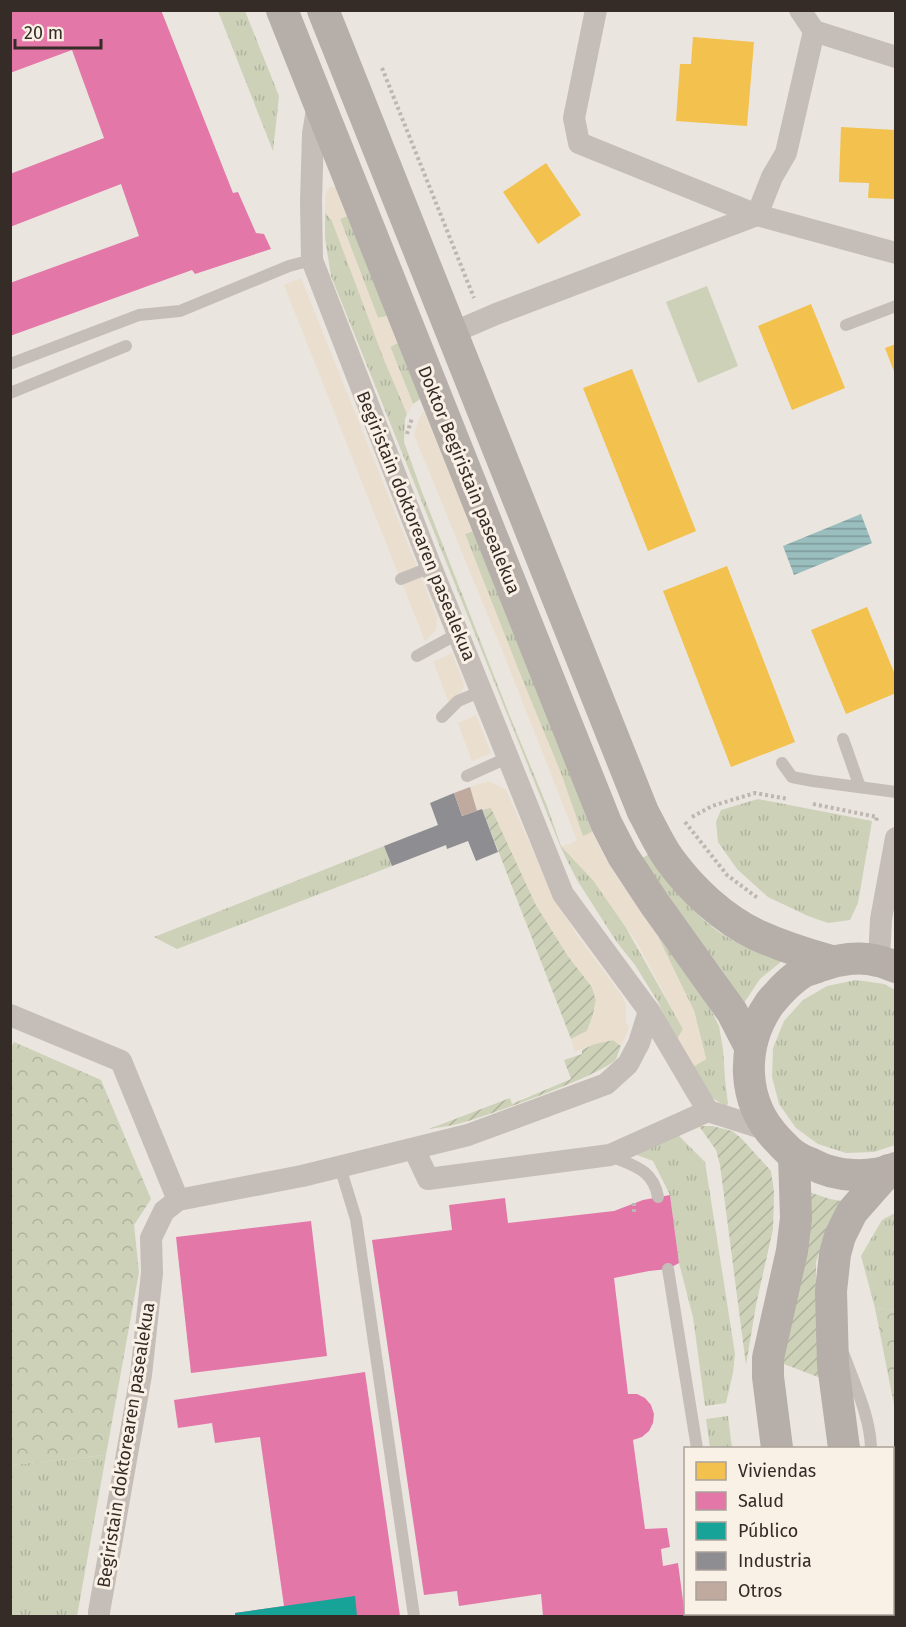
<svg xmlns="http://www.w3.org/2000/svg" width="906" height="1627" viewBox="0 0 906 1627" font-family="'Fira Sans',sans-serif">
<defs>
<pattern id="grass-tufts" width="24" height="20" patternUnits="userSpaceOnUse" patternTransform="scale(1.5)"><rect width="24" height="20" fill="#ccd1b8"/><path d="M3 7l-1-3M5 7V3M7 7l1-3M15 17l-1-3M17 17v-4M19 17l1-3" fill="none" stroke="#b0b49e"/></pattern>
<pattern id="forest-crowns" width="20" height="18" patternUnits="userSpaceOnUse" patternTransform="scale(1.5)"><rect width="20" height="18" fill="#ccd1b8"/><path d="M2 6a3 3 0 1 1 6 0M12 15a3 3 0 1 1 6 0" fill="none" stroke="#b0b49e"/></pattern>
<pattern id="garden-furrows" width="10" height="10" patternUnits="userSpaceOnUse" patternTransform="scale(1.5)"><rect width="10" height="10" fill="#ccd1b8"/><path d="M-1 1l2-2M0 10L10 0M9 11l2-2" fill="none" stroke="#b0b49e"/></pattern>
<pattern id="water-rules" width="6" height="5" patternUnits="userSpaceOnUse" patternTransform="scale(1.5)"><rect width="6" height="5" fill="#9abdbd"/><path d="M0 2.5h6" fill="none" stroke="#7e9a9a"/></pattern>
</defs>
<rect width="100%" height="100%" fill="#ebe5df"/>
<!-- grass -->
<g fill="url(#grass-tufts)">
<polygon points="218,11 245,11 279,96 273,151"/>
<polygon points="325,212 332,221 407,414 405,419 404,442 422,492 509,714 547,806 561,846 593,880 625,926 683,1029 675,1043 658,1002 635,965 616,941 577,880 561,848 331,276 325,238"/>
<polygon points="347,216 388,316 378,318 340,219"/>
<polygon points="398,343 420,399 413,404 390,346"/>
<polygon points="473,531 564,758 592,832 583,837 465,534"/>
<polygon points="758,799 872,821 858,903 850,920 828,923 808,916 768,897 737,869 718,842 716,822 721,810"/>
<polygon points="384,846 392,866 177,949 154,937"/>
<path d="M649,854C670,883 692,914 722,934C741,946 761,954 782,961L760,979L744,1003L719,966L684,920L642,858Z"/>
<polygon points="658,937 707,1002 719,1026 723,1049 725,1079 728,1104 725,1107 709,1095 691,1068 706,1059 694,1011"/>
<polygon points="856,980 884,984 895,990 895,1145 874,1152 846,1153 818,1144 796,1128 779,1104 772,1077 773,1048 784,1021 803,1000 827,986"/>
<polygon points="676,1133 705,1162 735,1354 733,1373 726,1403 705,1406 693,1317 679,1263 670,1195 653,1161 634,1154"/>
<polygon points="895,1213 895,1312 895,1310 875,1308 861,1256 882,1220"/>
<polygon points="728,1416 732,1448 710,1448 706,1419"/>
<polygon points="106,1455 77,1616 11,1616 10,1465"/>
</g>
<!-- forest -->
<g fill="url(#forest-crowns)">
<polygon points="14,1042 101,1080 151,1199 134,1225 139,1272 106,1455 11,1465 10,1049"/>
<polygon points="875,1308 895,1310 895,1410"/>
</g>
<!-- garden -->
<g fill="url(#garden-furrows)">
<polygon points="491,807 536,905 568,956 592,987 596,1000 593,1015 587,1031 571,1039 482,809"/>
<path d="M613,1040L621,1046C619,1050 618,1055 616,1059C603,1075 486,1116 461,1123C451,1126 440,1127 429,1129L510,1098L512,1104L571,1079L564,1060L582,1054V1050L594,1044Z"/>
<polygon points="699,1126 712,1126 732,1131 741,1138 771,1171 774,1192 773,1229 756,1305 746,1365 720,1165 716,1150"/>
<polygon points="806,1191 830,1199 841,1201 827,1226 816,1262 816,1282 826,1380 776,1361"/>
</g>
<!-- pitch -->
<polygon fill="#ccd1b8" points="707,286 738,366 698,383 666,302"/>
<!-- plaza -->
<g fill="#eadece">
<polygon points="330,187 334,187 337,189 347,216 340,219 378,318 388,316 398,343 390,347 413,404 407,414 384,360 332,221 325,212 326,193"/>
<polygon points="301,278 437,617 436,630 425,641 284,285"/>
<polygon points="424,411 473,531 465,534 521,676 561,773 583,836 592,832 610,867 658,937 694,1011 706,1059 691,1068 675,1043 683,1029 636,941 593,880 561,846 572,843 577,840 504,655 414,435 419,418"/>
<polygon points="452,653 462,679 464,686 461,692 449,703 433,661 440,659"/>
<polygon points="476,715 491,753 472,761 458,723"/>
<polygon points="489,781 506,790 548,885 575,932 622,996 626,1005 626,1022 629,1028 621,1046 613,1040 594,1044 575,1052 571,1039 587,1031 593,1015 596,1000 592,987 568,956 536,905 491,808 477,811 470,787"/>
</g>
<!-- water -->
<polygon fill="url(#water-rules)" points="861,514 872,543 794,575 783,546"/>
<!-- homes -->
<g fill="#f2c14e">
<polygon points="693,37 754,42 747,126 676,121 680,64 691,64"/>
<polygon points="841,127 896,130 896,199 868,198 869,183 839,182"/>
<polygon points="546,163 581,215 538,244 503,192"/>
<polygon points="811,304 845,388 792,410 758,326"/>
<polygon points="896,344 896,374 895,374 885,348"/>
<polygon points="632,369 696,531 648,551 583,388"/>
<polygon points="727,566 795,742 731,767 663,591"/>
<polygon points="867,607 896,677 896,693 846,714 811,630"/>
</g>
<!-- health -->
<g fill="#e377a8">
<polygon points="10,10 161,10 233,193 238,192 256,233 264,234 271,249 195,274 192,270 10,336 10,283 139,236 121,184 10,227 10,174 104,138 72,50 10,73"/>
<polygon points="670,1195 679,1263 668,1269 649,1271 614,1278 628,1394 637,1394 645,1398 651,1405 654,1414 653,1423 649,1431 642,1437 633,1440 645,1529 667,1528 670,1547 661,1549 663,1566 678,1563 685,1616 543,1616 541,1594 459,1606 457,1591 424,1595 372,1240 452,1230 449,1205 505,1198 508,1223 614,1211 643,1200"/>
<polygon points="311,1221 327,1356 191,1373 176,1237"/>
<polygon points="365,1372 400,1616 235,1616 235,1613 284,1606 260,1437 215,1443 212,1423 178,1428 174,1400"/>
</g>
<!-- public -->
<polygon fill="#17a398" points="355,1596 357,1616 235,1616 235,1613"/>
<!-- industry -->
<polygon fill="#8d8d92" points="454,793 462,816 482,809 498,852 476,861 468,841 447,849 446,845 392,866 384,846 438,825 430,803"/>
<!-- building -->
<polygon fill="#c0aaa0" points="470,787 477,811 462,816 454,793"/>
<g fill="none" stroke-linecap="round" stroke-linejoin="round">
<!-- path -->
<g stroke="#beb7b1" stroke-width="4" stroke-dasharray="3 3" stroke-linecap="butt">
<polyline points="382,68 474,298"/>
<polyline points="407,434 412,418"/>
<polyline points="813,804 877,817 876,822"/>
<polyline points="692,817 712,806 755,793 788,799"/>
<polyline points="685,822 727,875 759,899"/>
<polyline points="634,1212 634,1203"/>
</g>
<!-- service -->
<g stroke="#c5beb8" stroke-width="12">
<polyline points="846,325 896,306"/>
<polyline points="10,364 139,315 180,311 289,266 312,260"/>
<polyline points="10,393 126,346"/>
<polyline points="401,579 431,567"/>
<polyline points="417,656 459,633"/>
<polyline points="442,717 458,701 482,691"/>
<polyline points="843,739 860,787"/>
<polyline points="782,763 792,777 813,781 896,792"/>
<polyline points="467,776 509,757"/>
<path d="M611,1156C633,1166 653,1169 658,1197"/>
<polyline points="340,1167 356,1219 414,1616"/>
<polyline points="668,1269 697,1448"/>
<path d="M844,1355C855,1386 870,1416 871,1448"/>
</g>
<!-- minor -->
<g stroke="#c5beb8" stroke-width="22">
<polyline points="596,10 574,118 579,143 757,215 896,253"/>
<polyline points="800,10 814,31 896,57"/>
<polyline points="318,103 313,134 311,201 312,260 431,567 563,894 649,1011 708,1111 768,1130"/>
<polyline points="452,333 496,314 757,215 772,177 786,153 814,31"/>
<polyline points="879,961 881,919 896,838"/>
<polyline points="10,1015 121,1061 178,1200"/>
<polyline points="414,1149 428,1179 610,1155 708,1111"/>
<polyline points="99,1616 99,1612 141,1375 152,1273 151,1238 164,1211 178,1200 302,1176 468,1135 606,1084 628,1064 639,1043 649,1011"/>
</g>
<!-- secondary -->
<g stroke="#b5aea9" stroke-width="32">
<polyline points="282,10 606,823 623,856 654,903 732,1012 750,1047"/>
<path d="M323,10L643,812C652,828 659,845 670,860C692,890 723,919 757,935C781,946 806,954 831,961"/>
<path d="M896,967C890,965 884,962 878,961C860,956 838,959 820,966C815,968 808,970 803,972C790,980 779,992 770,1003C740,1046 741,1103 779,1141C784,1146 789,1152 795,1156C800,1159 806,1162 812,1164C836,1177 870,1179 896,1168"/>
<polyline points="777,1448 768,1377 768,1358 792,1251 796,1218 794,1155"/>
<polyline points="844,1448 833,1365 831,1291 835,1254 840,1236 852,1212 889,1170"/>
<polyline points="799,1614 800,1616"/>
<polyline points="866,1614 867,1616"/>
</g>
</g>
<g text-anchor="middle" stroke-width="6" stroke-linejoin="round" paint-order="stroke">
<!-- street labels -->
<g font-size="18" fill="#352b27" stroke="#f9f0e6">
<text transform="translate(469 480) rotate(68)" y="6">Doktor Begiristain pasealekua</text>
<text transform="translate(416 526) rotate(68)" y="6">Begiristain doktorearen pasealekua</text>
<text transform="translate(126 1445) rotate(-81)" y="6">Begiristain doktorearen pasealekua</text>
</g>
</g>
<!-- border -->
<rect width="906" height="1627" fill="none" stroke="#352b27" stroke-width="24"/>
<!-- legend -->
<rect x="684" y="1447" width="210" height="168" fill="#f9f0e6" stroke="#aba19a" stroke-width="1.5"/>
<rect x="696" y="1462" width="30" height="18" fill="#f2c14e" stroke="#aba19a" stroke-width="1.5"/>
<text x="738" y="1477" font-size="18" fill="#352b27">Viviendas</text>
<rect x="696" y="1492" width="30" height="18" fill="#e377a8" stroke="#aba19a" stroke-width="1.5"/>
<text x="738" y="1507" font-size="18" fill="#352b27">Salud</text>
<rect x="696" y="1522" width="30" height="18" fill="#17a398" stroke="#aba19a" stroke-width="1.5"/>
<text x="738" y="1537" font-size="18" fill="#352b27">Público</text>
<rect x="696" y="1552" width="30" height="18" fill="#8d8d92" stroke="#aba19a" stroke-width="1.5"/>
<text x="738" y="1567" font-size="18" fill="#352b27">Industria</text>
<rect x="696" y="1582" width="30" height="18" fill="#c0aaa0" stroke="#aba19a" stroke-width="1.5"/>
<text x="738" y="1597" font-size="18" fill="#352b27">Otros</text>
<!-- scale -->
<path d="M15 39v9h86v-9" fill="none" stroke="#352b27" stroke-width="3"/>
<text x="24" y="39" font-size="18" fill="#352b27" stroke="#f9f0e6" stroke-width="4.5" paint-order="stroke">20 m</text>
</svg>
